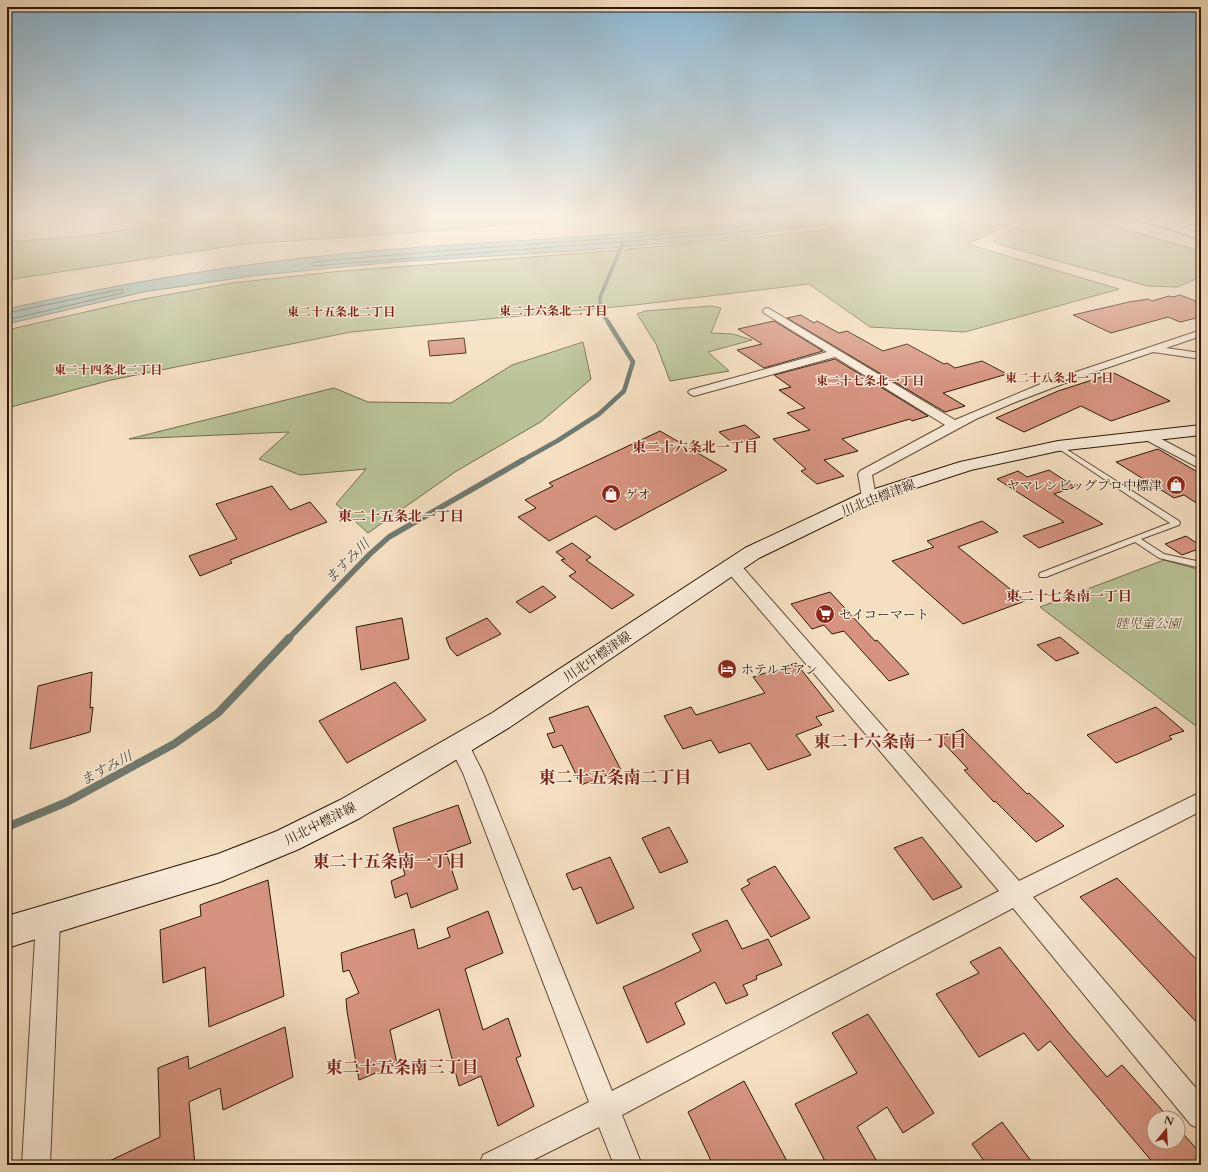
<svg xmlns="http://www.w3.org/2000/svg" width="1208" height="1172" viewBox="0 0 1208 1172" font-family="Cardo,'Noto Serif JP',serif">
<rect width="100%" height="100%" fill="#f5dfc1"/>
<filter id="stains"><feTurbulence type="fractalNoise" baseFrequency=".005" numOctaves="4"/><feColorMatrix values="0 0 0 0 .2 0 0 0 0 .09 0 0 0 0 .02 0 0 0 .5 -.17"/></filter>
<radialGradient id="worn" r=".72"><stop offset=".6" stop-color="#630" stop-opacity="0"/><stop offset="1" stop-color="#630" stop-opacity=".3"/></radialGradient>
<!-- green -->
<g fill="#b8c296" stroke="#726d4e">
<polygon points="11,217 143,217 105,222 42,225 41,221 8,224"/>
<polygon points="175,217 405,217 526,221 558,217 598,217 404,233 244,244 7,280 7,240 18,241 85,236 176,222"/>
<polygon points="878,217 1025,217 967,244 1119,289 965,332 870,327 809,284 635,305 351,332 111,380 7,408 7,330 133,301 232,283 342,271 571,254 720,241 822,230"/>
<polygon points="1041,217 1081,217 1201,251 1201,277 1177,287 1148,286 1001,245 994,241 1008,231"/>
<polygon points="711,306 721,308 711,333 733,334 752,340 708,352 729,371 670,381 656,344 637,314 645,311"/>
<polygon points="583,342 591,379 542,421 455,472 368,533 336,504 366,469 300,475 259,459 289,432 129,439 334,388 368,402 451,403 512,365"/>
<polygon points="1164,560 1201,570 1201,730 1040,607"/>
</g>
<!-- water -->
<path fill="#9dbcb7" stroke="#6f7a70" d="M771,217H857L815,226L720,239L573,251L395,262L259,275L143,292L7,324V309C135,280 266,259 397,249C522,239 647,236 771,217Z"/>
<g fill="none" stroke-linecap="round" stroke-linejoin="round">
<!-- shore -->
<g stroke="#646a5e" stroke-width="1">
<polyline points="763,217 760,223 671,234 427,252 313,262 311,264 313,266 720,234 792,226 839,217"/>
<polyline points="768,217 768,222 770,223 817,217"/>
<polyline points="7,313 122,289 123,291 122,293 7,320"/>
</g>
<!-- stream-far3 -->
<polyline stroke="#6f7a70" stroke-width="3.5" points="609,323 600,311 600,297 623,243"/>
<!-- stream-far2 -->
<polyline stroke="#6f7a70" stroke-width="4.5" points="521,461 557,441 599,414 624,391 633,362 608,322"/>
<!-- stream-far1 -->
<polyline stroke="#6f7a70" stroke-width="5.5" points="288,639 370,554 389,537 523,460"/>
<!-- stream -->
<polyline stroke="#6f7a70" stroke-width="8" points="7,827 67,802 174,744 218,713 289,638"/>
</g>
<!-- building -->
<g fill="#d69480" stroke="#2b1805">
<polygon points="1180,295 1201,303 1201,317 1180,322 1168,317 1111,333 1073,315 1129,302 1148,299 1152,301 1169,296 1173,297"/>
<polygon points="801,315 814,323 817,321 839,333 847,331 883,351 907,344 944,364 947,363 955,368 982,361 1007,374 943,393 965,406 945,412 787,318"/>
<polygon points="774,321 823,351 764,368 737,350 762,344 738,329"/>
<polygon points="464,338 466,353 430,356 428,341"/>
<polygon points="835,359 928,416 912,421 910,419 842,439 858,451 824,460 844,476 817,484 801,471 806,469 773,439 810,430 787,413 805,408 779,390 791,387 774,375"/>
<polygon points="1114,373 1170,401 1111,421 1081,406 1024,432 996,418 1058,391"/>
<polygon points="745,425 760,437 734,444 719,432"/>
<polygon points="660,431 727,470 615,530 596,516 549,541 518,517 536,508 525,500 553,486 549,483"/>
<polygon points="1158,449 1201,474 1201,506 1184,495 1174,498 1116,462"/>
<polygon points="1049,470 1075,487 1054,494 1103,524 1039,548 1023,536 1064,522 997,479 1018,471 1027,477"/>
<polygon points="272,486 290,510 310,502 327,522 230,560 232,563 200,576 189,556 237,539 216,504"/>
<polygon points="982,521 998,532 958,547 1025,601 963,624 892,561 934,547 927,541"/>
<polygon points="1186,536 1201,546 1201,548 1182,555 1165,544"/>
<polygon points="572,543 591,557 586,560 634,595 612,609 569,576 576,572 561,560 565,559 556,552"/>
<polygon points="543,586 556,597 530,613 516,602"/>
<polygon points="830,592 875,641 877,640 909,674 889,681 844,631 832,634 824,625 812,629 791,604"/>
<polygon points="402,618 409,659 361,670 356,627"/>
<polygon points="487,618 501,634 457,656 450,648 446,638"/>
<polygon points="1060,637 1079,653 1056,661 1037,645"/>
<polygon points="796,663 834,711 816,717 822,725 796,735 811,755 768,770 750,743 719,753 711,740 683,749 664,716 691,707 696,715 765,693 753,677"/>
<polygon points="92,672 90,708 93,707 90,732 30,749 38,686"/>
<polygon points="395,682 426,720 347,763 319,721"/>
<polygon points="588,706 621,770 581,785 562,745 553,748 547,734 555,732 549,718"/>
<polygon points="1156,707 1184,731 1169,736 1172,739 1140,753 1116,763 1087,735"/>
<polygon points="963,729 1027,794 1029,793 1064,826 1036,842 995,801 994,802 964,770 968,769 940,739"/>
<polygon points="458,805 471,843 446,852 458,889 411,908 407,893 395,898 391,881 405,875 393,828"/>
<polygon points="669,827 688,862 660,873 642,838"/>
<polygon points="922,837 962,887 933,900 894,848"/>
<polygon points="610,857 634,908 597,924 581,887 573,890 566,874"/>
<polygon points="775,866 810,918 771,937 741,889 750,884 747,880"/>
<polygon points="1117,878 1201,964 1201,1027 1080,897"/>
<polygon points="268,880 284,996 209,1027 205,967 163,983 160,930 201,916 200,905"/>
<polygon points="488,911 503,953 465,969 483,1030 508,1018 521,1056 516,1058 534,1106 498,1126 481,1076 459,1086 439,1009 390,1030 397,1064 359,1080 347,1011 346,999 359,993 349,970 343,972 341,953 414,929 418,949 450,937 447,928"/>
<polygon points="727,920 742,949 768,939 782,965 756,976 757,979 743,985 748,995 726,1004 715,982 675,1003 685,1024 647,1043 623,987 659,971 701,951 692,934"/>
<polygon points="1000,947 1068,1032 1107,1077 1122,1065 1169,1118 1154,1118 1154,1142 1178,1142 1178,1128 1201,1154 1201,1165 1155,1165 1050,1041 1038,1051 1024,1033 979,1057 936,994 979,973 970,962"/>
<polygon points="868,1014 934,1113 903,1133 887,1107 857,1127 879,1165 827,1165 795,1104 857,1073 832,1033"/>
<polygon points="285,1027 293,1077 223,1110 220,1088 189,1102 195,1165 101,1165 160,1137 158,1068 188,1056 189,1069"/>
<polygon points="744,1081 789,1165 713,1165 688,1112"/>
<polygon points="1002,1122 1034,1165 987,1165 972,1144"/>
</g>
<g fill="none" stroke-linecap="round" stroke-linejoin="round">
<defs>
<polygon id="lane" points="1058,444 1179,521 1180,523 1179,525 1141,539 1164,554 1201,562 1201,568 1159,558 1135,542 1046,577 1040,577 1039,575 1040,573 1170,523 1056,447 1055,446"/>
<g id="street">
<polygon points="1201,218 1201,222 1170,228 1166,226 1170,224"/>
<polygon points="768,308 955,420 1043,383 1201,330 1201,336 1166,348 1201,353 1201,359 1153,352 1089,374 1013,403 976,419 874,474 872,475 876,497 874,500 869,501 864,500 862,497 858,474 860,471 945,425 835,357 694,396 690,394 688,392 690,390 827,352 764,313 763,311 764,309"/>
<polygon points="1148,432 1201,460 1201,469 1144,439 1142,436 1144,433"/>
<polygon points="732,561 738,562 1019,881 1201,792 1201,811 1033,897 1201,1094 1201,1129 1191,1125 1013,908 622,1115 642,1165 614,1165 599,1127 523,1165 479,1165 483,1155 589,1102 463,773 449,745 452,739 459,737 466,739 483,773 612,1091 999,891 726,570 724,566 726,562"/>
<polygon points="48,909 56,912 60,920 50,1165 22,1165 36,920 40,912"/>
</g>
<g id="secondary">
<path d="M1128,217C1154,217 1177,225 1201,233V240L1166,228L1129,219Z"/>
<polygon points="1201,425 1201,435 1058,451 971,470 876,501 759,558 510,727 360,818 299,849 220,882 7,948 7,916 218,854 277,831 340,800 492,713 745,548 862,493 960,462 1058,441"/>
</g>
</defs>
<!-- lane casing -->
<use href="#lane" stroke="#5e4a34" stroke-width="2"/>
<!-- street casing -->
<use href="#street" stroke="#5e4a34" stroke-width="2"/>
<!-- secondary casing -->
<use href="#secondary" stroke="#2b1805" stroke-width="2"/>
<!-- lane -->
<use href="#lane" fill="#f8ead7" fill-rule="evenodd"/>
<!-- street -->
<use href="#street" fill="#f8ead7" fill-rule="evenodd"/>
<!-- secondary -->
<use href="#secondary" fill="#f8ead7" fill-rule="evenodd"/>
</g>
<!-- sky -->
<linearGradient id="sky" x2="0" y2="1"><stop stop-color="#8ab7d4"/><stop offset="0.57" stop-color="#faf1e3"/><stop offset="1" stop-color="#faf1e3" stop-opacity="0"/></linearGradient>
<rect width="1208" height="381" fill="url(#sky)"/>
<!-- icons -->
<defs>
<symbol id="shop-disc" viewBox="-11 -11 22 22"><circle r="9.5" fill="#8f2418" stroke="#f8ead7"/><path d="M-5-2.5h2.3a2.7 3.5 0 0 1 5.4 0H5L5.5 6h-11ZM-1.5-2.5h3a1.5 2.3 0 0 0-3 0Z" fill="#fff"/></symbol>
<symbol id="supermarket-disc" viewBox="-11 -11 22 22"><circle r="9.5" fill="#8f2418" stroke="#f8ead7"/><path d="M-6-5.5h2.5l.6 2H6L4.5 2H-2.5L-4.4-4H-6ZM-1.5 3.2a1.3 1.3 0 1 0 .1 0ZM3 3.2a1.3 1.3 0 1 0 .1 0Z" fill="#fff"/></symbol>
<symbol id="hotel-disc" viewBox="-11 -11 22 22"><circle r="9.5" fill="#8f2418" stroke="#f8ead7"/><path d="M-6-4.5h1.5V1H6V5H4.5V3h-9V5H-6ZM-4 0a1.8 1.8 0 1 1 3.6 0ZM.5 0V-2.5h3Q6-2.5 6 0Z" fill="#fff"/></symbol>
</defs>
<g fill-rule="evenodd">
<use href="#shop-disc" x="1165" y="474" width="22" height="22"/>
<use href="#shop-disc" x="600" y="483" width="22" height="22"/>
<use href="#supermarket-disc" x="814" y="603" width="22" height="22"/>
<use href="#hotel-disc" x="716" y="658" width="22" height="22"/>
</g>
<g text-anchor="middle" stroke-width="3" stroke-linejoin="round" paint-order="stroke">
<!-- far-neighbourhood labels -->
<g font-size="12" font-weight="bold" fill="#7a1f14" stroke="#f8ead7">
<text x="553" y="315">東二十六条北二丁目</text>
<text x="341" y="316">東二十五条北二丁目</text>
<text x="108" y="374">東二十四条北二丁目</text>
<text x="1059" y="382">東二十八条北一丁目</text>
<text x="870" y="385">東二十七条北一丁目</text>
</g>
<!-- poi labels -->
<g font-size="13" fill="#2b1805" stroke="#f8ead7" text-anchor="start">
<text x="1162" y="490" text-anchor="end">ヤマレンビッグプロ中標津</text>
<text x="625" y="499">ゲオ</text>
<text x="839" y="619">セイコーマート</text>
<text x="741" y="674">ホテルモアン</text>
</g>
<!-- street labels -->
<g font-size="13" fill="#2b1805" stroke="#f8ead7">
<text transform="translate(878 497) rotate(-21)" y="5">川北中標津線</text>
<text transform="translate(597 656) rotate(-34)" y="5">川北中標津線</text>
<text transform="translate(320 823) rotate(-27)" y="5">川北中標津線</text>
</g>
<!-- park labels -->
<g font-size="13" font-style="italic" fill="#554b30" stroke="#f8ead7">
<text x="1148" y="628">睦児童公園</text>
</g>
<!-- neighbourhood labels -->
<g font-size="14" font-weight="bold" fill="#7a1f14" stroke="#f8ead7">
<text x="695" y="452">東二十六条北一丁目</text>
<text x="401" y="521">東二十五条北一丁目</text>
<text x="1069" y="601">東二十七条南一丁目</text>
</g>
<!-- water labels -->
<g font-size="14" font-style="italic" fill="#535143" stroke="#f8ead7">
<text transform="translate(347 561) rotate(-45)" y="5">ますみ川</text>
<text transform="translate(106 768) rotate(-28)" y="5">ますみ川</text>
</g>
<!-- near-neighbourhood labels -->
<g font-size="17" font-weight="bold" fill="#7a1f14" stroke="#f8ead7">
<text x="890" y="747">東二十六条南一丁目</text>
<text x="615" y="783">東二十五条南二丁目</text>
<text x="389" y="867">東二十五条南一丁目</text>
<text x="402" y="1073">東二十五条南三丁目</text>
</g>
</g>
<!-- margin -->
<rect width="1208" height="1172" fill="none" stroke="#f5dfc1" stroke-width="24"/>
<rect x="8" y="8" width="1192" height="1156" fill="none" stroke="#2b1805" stroke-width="2"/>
<rect x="12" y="12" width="1184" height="1148" fill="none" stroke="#2b1805"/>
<!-- north arrow -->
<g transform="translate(1166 1130) rotate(18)"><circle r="19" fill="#f8ead7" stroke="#a69683"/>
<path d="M0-3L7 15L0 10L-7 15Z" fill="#8f2418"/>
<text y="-6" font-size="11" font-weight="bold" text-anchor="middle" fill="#2b1805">N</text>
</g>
<rect width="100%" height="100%" filter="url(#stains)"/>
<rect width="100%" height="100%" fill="url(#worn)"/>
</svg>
